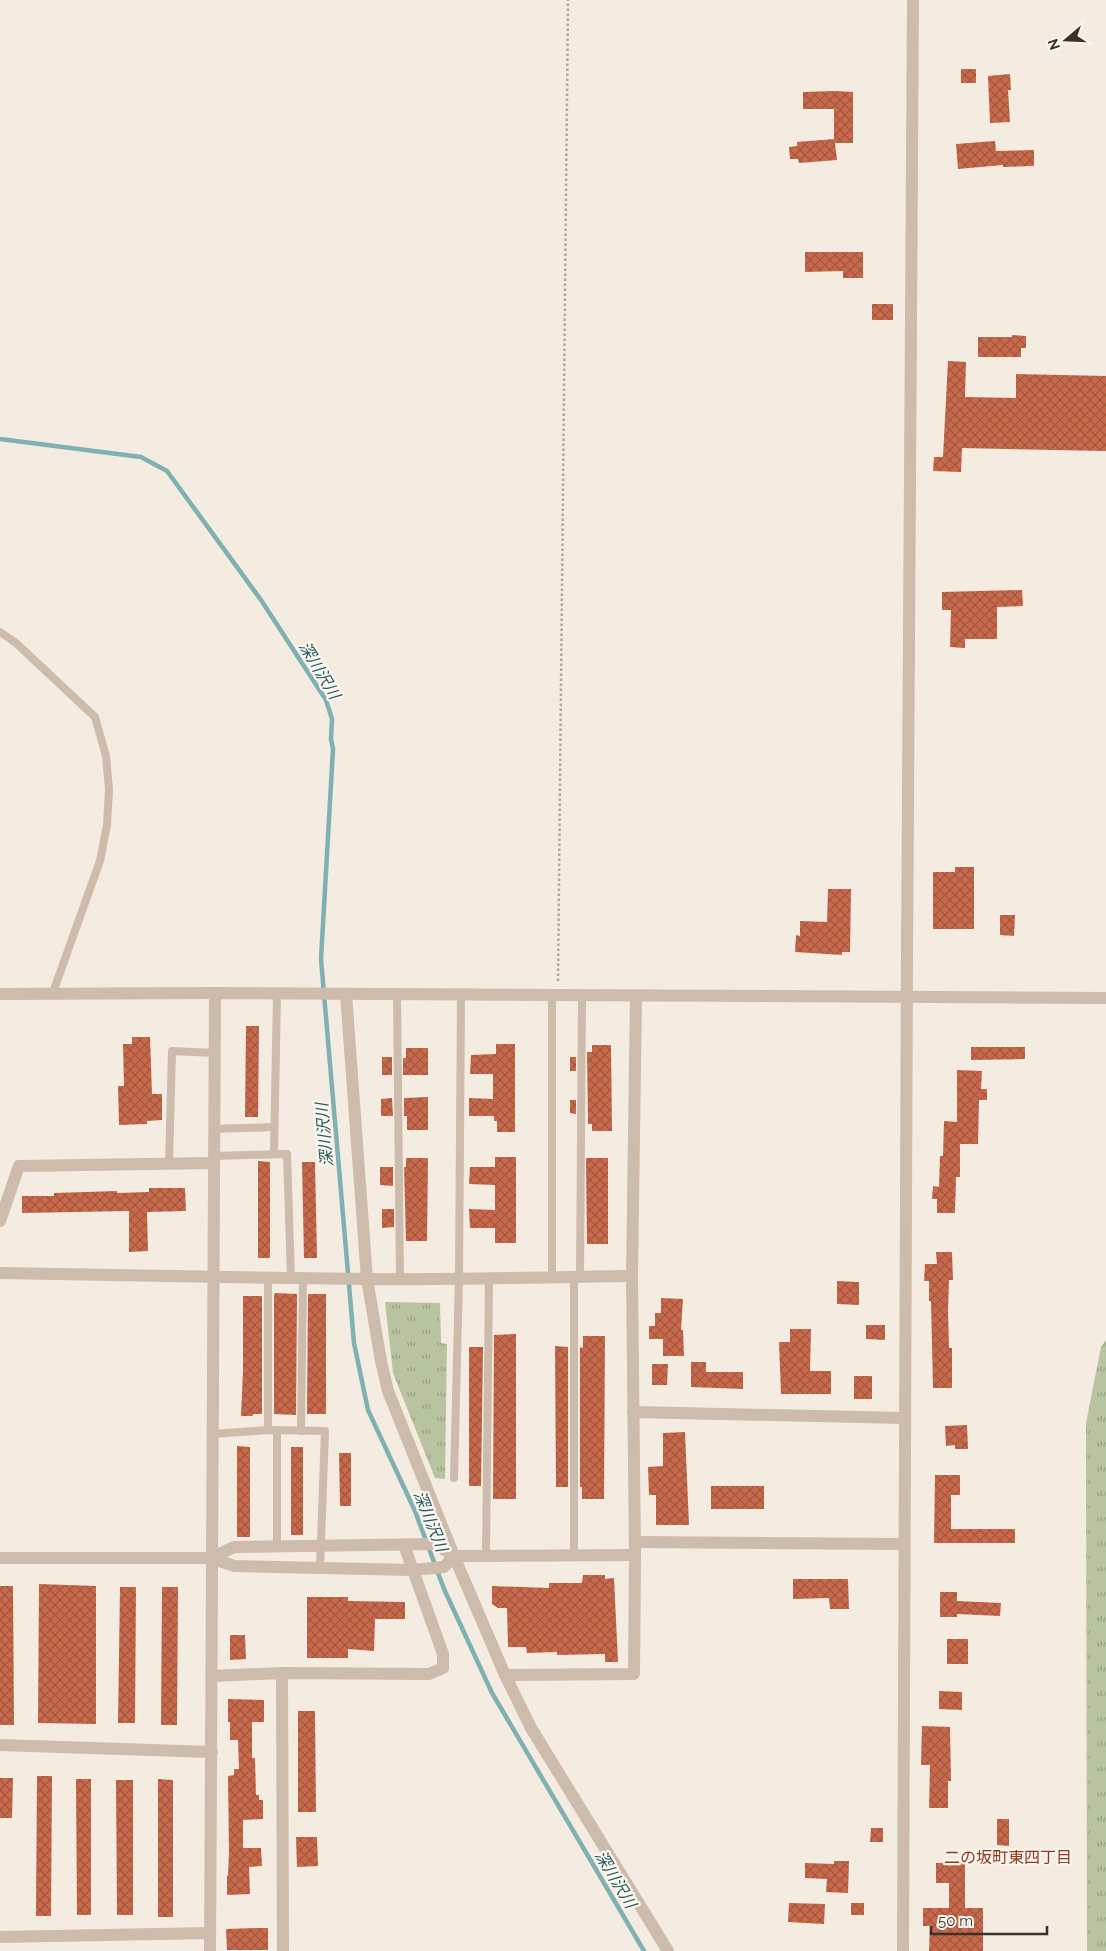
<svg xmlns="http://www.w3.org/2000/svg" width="1106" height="1951" viewBox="0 0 1106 1951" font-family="Raleway,'Noto Sans JP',sans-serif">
<defs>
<pattern id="park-tufts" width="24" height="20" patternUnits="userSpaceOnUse" patternTransform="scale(1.25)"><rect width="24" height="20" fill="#b8c4a0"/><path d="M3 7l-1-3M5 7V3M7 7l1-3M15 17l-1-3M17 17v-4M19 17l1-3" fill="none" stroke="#97a083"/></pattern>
<pattern id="building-cross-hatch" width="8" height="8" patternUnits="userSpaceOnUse" patternTransform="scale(1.25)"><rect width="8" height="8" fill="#c8694b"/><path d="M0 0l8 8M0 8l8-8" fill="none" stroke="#a4573f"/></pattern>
</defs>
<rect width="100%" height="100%" fill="#f4ebe1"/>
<!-- park -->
<g fill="url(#park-tufts)">
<polygon points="385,1302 440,1303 441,1343 447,1344 445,1479 435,1478 393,1373"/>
<polygon points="1106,1340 1106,1951 1087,1951 1086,1423 1101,1347"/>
</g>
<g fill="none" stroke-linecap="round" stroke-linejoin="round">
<!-- stream -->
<polyline stroke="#7fb0b2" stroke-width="4.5" points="0,439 141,457 167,471 261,600 326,700 332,719 331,739 333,749 321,959 354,1343 368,1410 415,1511 444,1589 492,1693 644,1951"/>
</g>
<!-- building -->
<g fill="url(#building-cross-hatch)">
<rect x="961" y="69" width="15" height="14"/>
<polygon points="1010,74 1011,90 1008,90 1010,122 990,123 988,76"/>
<polygon points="835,91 853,92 853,143 835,143 837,160 799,163 798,159 790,159 789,147 797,146 797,142 834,139 834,109 803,109 803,92"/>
<polygon points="995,141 996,151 1034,150 1034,166 1003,167 1003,165 958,169 956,144"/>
<polygon points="805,252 863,252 863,278 843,278 843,271 805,272"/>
<rect x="872" y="304" width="21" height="16"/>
<polygon points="1012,335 1026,336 1026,348 1021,348 1021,357 978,357 978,337 1012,337"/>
<polygon points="948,361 966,362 965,397 1016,398 1016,374 1106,376 1106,451 962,448 961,472 933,471 934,457 943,457"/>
<polygon points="1022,590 1023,606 997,607 997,639 965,639 965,648 950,647 951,610 942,610 942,592"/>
<polygon points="955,867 974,867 974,929 933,929 933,872 955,872"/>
<polygon points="828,889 851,889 850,952 842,952 842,955 795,952 796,935 800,936 800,921 827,922"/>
<polygon points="1000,915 1015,915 1014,936 1000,935"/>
<polygon points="246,1026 259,1026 258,1117 245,1117"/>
<polygon points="132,1037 150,1037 152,1094 162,1094 162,1120 147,1121 147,1124 119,1125 118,1086 124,1086 123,1044 132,1044"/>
<polygon points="496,1044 515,1044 515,1132 497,1132 497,1121 494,1121 494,1116 469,1116 469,1098 493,1099 493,1074 470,1074 471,1055 496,1054"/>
<polygon points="592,1045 611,1045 612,1131 592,1131 592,1124 588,1124 587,1052 592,1052"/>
<polygon points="971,1047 1025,1047 1025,1059 971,1060"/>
<polygon points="406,1048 428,1048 428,1075 403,1075 403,1058 406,1058"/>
<rect x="382" y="1057" width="10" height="18"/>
<rect x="570" y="1057" width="6" height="14"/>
<polygon points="957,1070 982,1071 981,1089 987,1089 987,1100 979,1100 978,1144 960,1144 960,1177 956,1177 955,1213 937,1213 937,1199 932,1199 933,1186 939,1187 940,1156 943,1156 944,1121 957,1122"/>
<polygon points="428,1097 428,1130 407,1130 407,1116 404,1116 404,1098"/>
<polygon points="392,1098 393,1116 381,1116 381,1099"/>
<polygon points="570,1100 576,1100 576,1114 570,1113"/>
<polygon points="495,1157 516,1157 516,1243 495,1243 495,1228 470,1228 469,1209 495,1210 495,1185 469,1184 470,1167 495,1167"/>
<polygon points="406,1158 428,1158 427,1241 406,1241 404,1167 406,1167"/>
<polygon points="586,1158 608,1158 608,1244 587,1244"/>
<polygon points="258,1161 270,1162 270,1258 258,1258"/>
<polygon points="302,1162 315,1162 317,1258 304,1258"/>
<polygon points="380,1167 393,1167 393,1186 380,1185"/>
<polygon points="149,1188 185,1188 186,1211 147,1212 148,1251 129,1252 129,1211 22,1213 22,1196 54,1196 54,1193 117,1191 117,1193 149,1192"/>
<polygon points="382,1209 394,1209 394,1227 382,1228"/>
<polygon points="936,1252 952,1252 953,1280 949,1280 948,1311 949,1348 952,1348 952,1388 933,1388 931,1301 929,1301 929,1281 924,1281 925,1264 937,1264"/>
<polygon points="837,1281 859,1282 859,1305 837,1304"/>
<polygon points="275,1293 297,1294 296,1415 274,1414 274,1296"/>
<polygon points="308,1294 326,1294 326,1414 307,1414"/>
<polygon points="243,1296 262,1296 262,1414 253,1414 253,1416 241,1416 243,1371"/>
<polygon points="661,1298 683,1299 681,1330 683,1330 684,1356 663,1356 663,1339 649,1339 649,1326 655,1326 655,1313 661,1313"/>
<polygon points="866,1325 885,1325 885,1340 866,1339"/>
<polygon points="790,1329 811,1329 810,1371 831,1371 831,1394 781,1394 779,1342 790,1342"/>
<polygon points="516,1334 516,1499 493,1499 494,1335"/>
<polygon points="583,1336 605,1336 604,1499 582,1499 582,1487 580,1487 580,1347 583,1348"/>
<polygon points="555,1346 568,1347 568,1487 556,1487"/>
<polygon points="469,1347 483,1347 481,1486 469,1486"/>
<polygon points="691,1362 706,1362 706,1372 743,1372 743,1389 691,1387"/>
<polygon points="652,1364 668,1364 667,1385 652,1385"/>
<rect x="854" y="1376" width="18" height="23"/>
<polygon points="967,1425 968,1449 955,1449 955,1445 946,1446 945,1426"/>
<polygon points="685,1432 689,1525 656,1525 656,1495 649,1495 648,1467 663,1466 663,1433"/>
<polygon points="237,1446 250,1447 250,1537 237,1537"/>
<rect x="291" y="1447" width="12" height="88"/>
<polygon points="339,1453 351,1453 351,1506 340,1506"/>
<polygon points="935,1475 960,1475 960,1495 951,1495 951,1529 1015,1529 1015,1543 934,1543"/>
<rect x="711" y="1486" width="53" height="23"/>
<polygon points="583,1575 605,1575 605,1579 614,1578 618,1662 605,1662 605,1654 557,1655 557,1652 527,1653 526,1647 508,1647 507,1608 498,1608 492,1604 492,1586 549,1588 549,1583 582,1583"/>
<polygon points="793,1579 848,1579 849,1609 830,1609 829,1598 793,1599"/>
<polygon points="39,1584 96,1586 96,1724 38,1723"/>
<polygon points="0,1586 13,1586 14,1725 0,1725"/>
<polygon points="120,1587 136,1587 135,1723 118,1723"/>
<polygon points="162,1587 178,1587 177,1725 161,1725"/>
<polygon points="940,1592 957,1592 957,1601 1001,1603 1000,1616 957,1614 957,1617 940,1617"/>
<polygon points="307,1597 348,1597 348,1601 405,1602 405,1619 375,1619 374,1651 348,1649 348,1658 307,1658"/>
<polygon points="230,1635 245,1635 246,1659 230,1660"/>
<rect x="947" y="1639" width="21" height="25"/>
<polygon points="939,1691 962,1692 962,1710 939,1709"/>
<polygon points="228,1699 264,1700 264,1722 252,1722 252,1758 255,1758 256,1795 259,1795 259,1800 263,1800 263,1819 243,1820 243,1848 261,1848 262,1866 249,1867 250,1894 227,1895 227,1876 228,1875 229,1853 228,1776 234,1775 234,1769 239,1769 238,1740 230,1740 230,1722 228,1722"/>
<polygon points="298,1711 315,1711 316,1812 298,1812"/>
<polygon points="922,1726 950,1727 951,1781 948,1781 948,1808 929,1808 930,1765 921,1765"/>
<polygon points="37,1776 52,1776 51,1916 36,1916"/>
<polygon points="0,1778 13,1778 12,1818 0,1818"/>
<polygon points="76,1779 91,1779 91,1915 77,1915"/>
<polygon points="158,1779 173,1780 173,1917 158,1917"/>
<polygon points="116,1780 133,1780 133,1915 117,1915"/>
<polygon points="997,1819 1009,1819 1009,1846 997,1845"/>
<polygon points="871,1828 883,1828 883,1842 870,1842"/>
<polygon points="296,1837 317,1837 318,1866 297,1867"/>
<polygon points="834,1861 849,1861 848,1893 826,1892 827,1879 805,1878 805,1863 834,1864"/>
<polygon points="936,1863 965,1863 965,1908 983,1908 983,1951 929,1951 930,1926 923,1926 923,1908 949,1908 949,1883 936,1883"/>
<polygon points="789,1903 825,1904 824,1924 788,1922"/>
<rect x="851" y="1903" width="13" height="12"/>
<polygon points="257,1928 268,1928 268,1950 227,1950 226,1929"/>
</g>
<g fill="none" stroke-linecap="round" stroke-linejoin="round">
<!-- path -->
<polyline stroke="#b9a596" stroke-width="2.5" stroke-dasharray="2.5 2.5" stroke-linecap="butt" points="558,981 568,0"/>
<!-- service -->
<g stroke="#cdbbac" stroke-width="8">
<polyline points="0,632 16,643 95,717 106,756 109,789 107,825 100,861 52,995"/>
<polyline points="397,994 400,1278"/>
<polyline points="213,1129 274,1127"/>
<polyline points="274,1154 277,994"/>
<polyline points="213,1156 287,1154 291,1277"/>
<polyline points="169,1164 172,1051 214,1053"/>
<polyline points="552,1277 552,995"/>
<polyline points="580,1277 582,995"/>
<polyline points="268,1430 268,1277"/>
<polyline points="301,1431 303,1277"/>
<polyline points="213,1434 268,1430 325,1431 320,1568"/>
<polyline points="454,1478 459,1278 461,995"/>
<polyline points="277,1546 277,1430"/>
<polyline points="574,1555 574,1277"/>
<polyline points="486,1556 489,1277"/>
</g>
<!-- minor -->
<g stroke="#cdbbac" stroke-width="12">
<polyline points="346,994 367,1279 381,1361 388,1391 454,1556 505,1675 531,1728 668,1951"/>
<polyline points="0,1221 19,1166 213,1163"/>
<path d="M0,1273C122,1276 245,1277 367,1279C455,1280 544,1277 632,1276"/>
<polyline points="633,1412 904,1418"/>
<polyline points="282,1673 283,1951"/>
<polyline points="505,1675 634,1674 635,1555 632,1276 636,996"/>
<polyline points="212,1676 282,1673 429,1674 443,1668 443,1654 404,1545"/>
<polyline points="0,1745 212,1752"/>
<polyline points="0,1937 210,1933"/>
</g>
<!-- tertiary -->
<g stroke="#cdbbac" stroke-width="12">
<polyline points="0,994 215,993"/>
<polyline points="635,1542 903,1544"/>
<polyline points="0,1558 211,1558 234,1566 412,1570 444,1567 454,1556"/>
<polyline points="211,1558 234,1547 435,1544 454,1556 635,1555"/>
<polyline points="210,1951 215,993 1106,998"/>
<path d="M903,1951C903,1301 910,650 913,0"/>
</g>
</g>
<g text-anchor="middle" stroke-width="4.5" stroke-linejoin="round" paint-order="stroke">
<!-- water labels -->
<g font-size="16" font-style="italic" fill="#1f5a5e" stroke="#fbf5ee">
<text transform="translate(320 670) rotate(59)" y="6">深川沢川</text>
<text transform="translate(324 1135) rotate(-95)" y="6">深川沢川</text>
<text transform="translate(431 1521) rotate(68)" y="6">深川沢川</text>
<text transform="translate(616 1879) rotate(59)" y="6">深川沢川</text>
</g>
<!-- neighbourhood labels -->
<g font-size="16" fill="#8c3b22" stroke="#fbf5ee">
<text x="1008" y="1863">二の坂町東四丁目</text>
</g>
</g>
<!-- north arrow -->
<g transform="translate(1066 40) rotate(251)" stroke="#fbf5ee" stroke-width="4" paint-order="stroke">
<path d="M0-4L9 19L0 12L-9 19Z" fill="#3b302b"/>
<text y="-8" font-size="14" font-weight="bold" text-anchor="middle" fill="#3b302b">N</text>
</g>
<!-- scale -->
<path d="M931 1926v8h116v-8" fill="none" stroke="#3b302b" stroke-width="2.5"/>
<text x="938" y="1926" font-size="15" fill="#3b302b" stroke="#fbf5ee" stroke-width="4" paint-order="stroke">50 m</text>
</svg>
